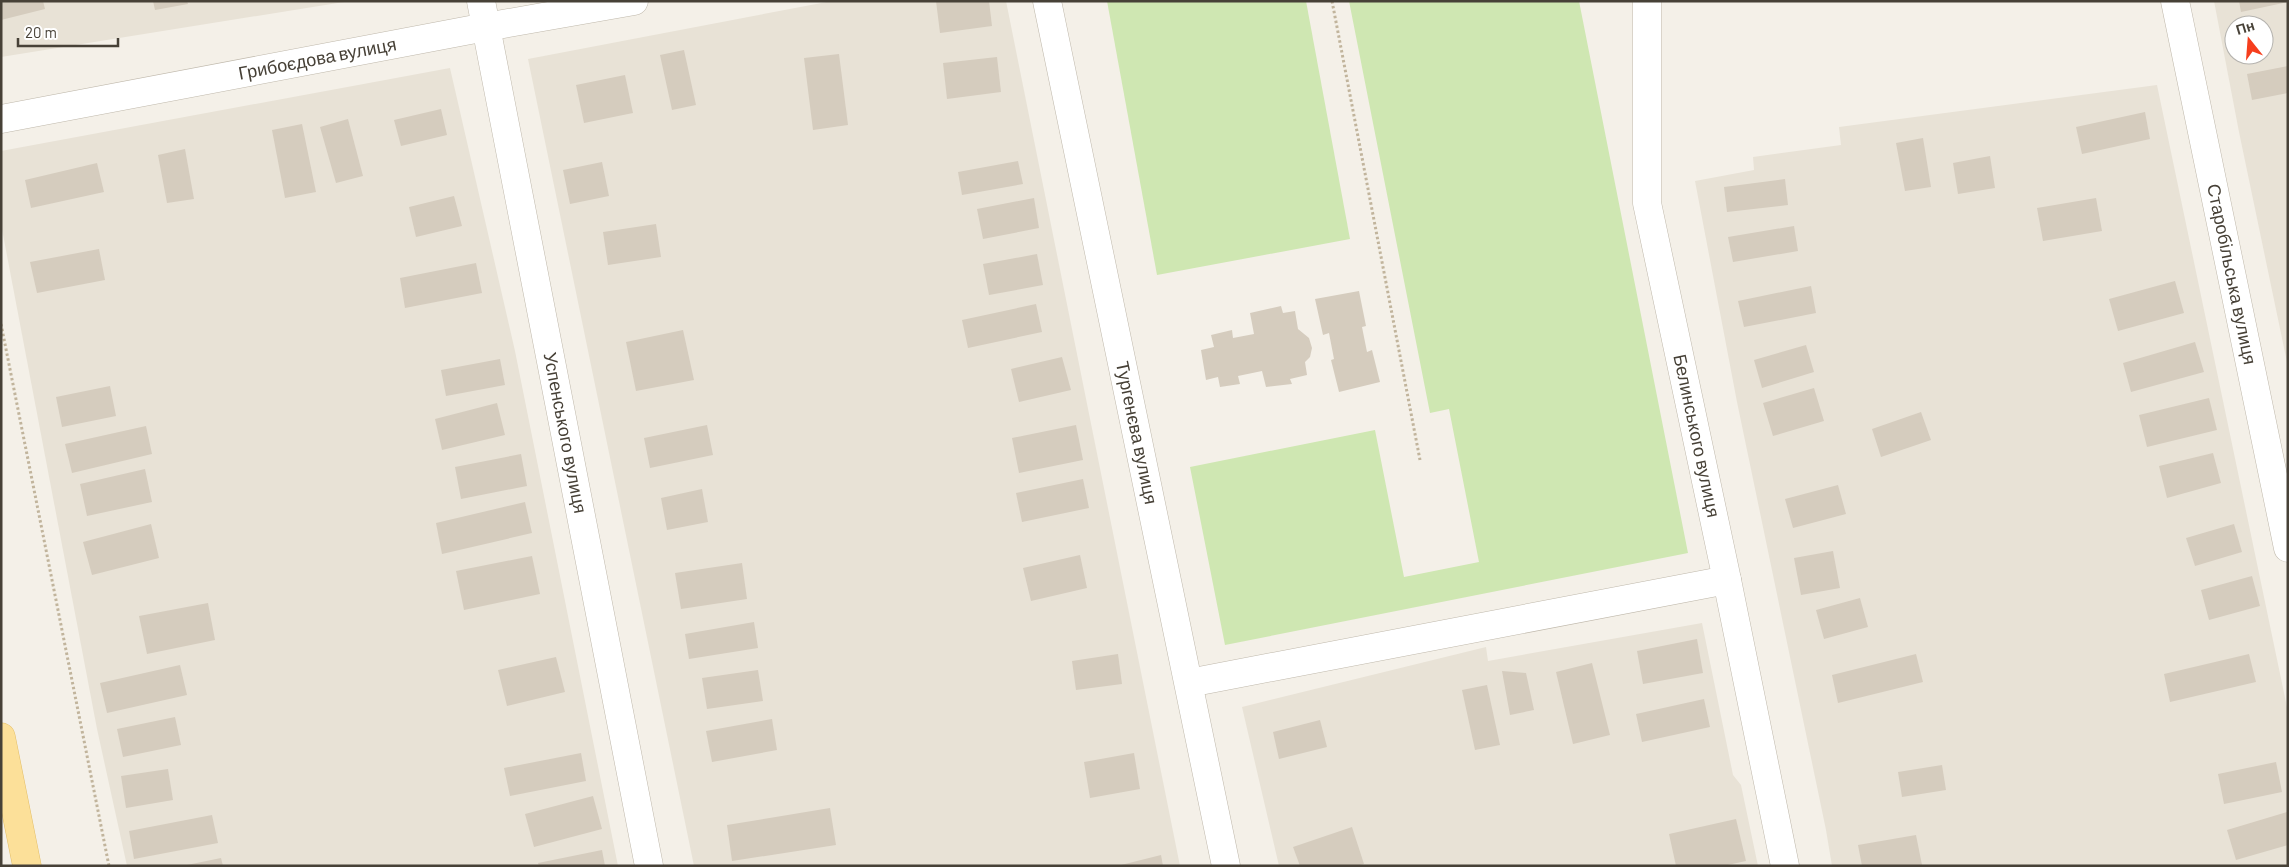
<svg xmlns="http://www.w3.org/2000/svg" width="2289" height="867" viewBox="0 0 2289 867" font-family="Barlow,sans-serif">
<rect width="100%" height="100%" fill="#f4f0e8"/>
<!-- residential -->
<g fill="#e8e2d6" fill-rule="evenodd">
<polygon points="1,1 350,1 1,57"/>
<polygon points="832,1 1006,1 1180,866 694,866 528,59"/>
<path d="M2214,1H2288V367L2239,132ZM2234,25H2264V55H2234Z"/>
<polygon points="450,68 515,351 618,866 127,866 97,729 1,224 1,151"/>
<polygon points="2157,85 2288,712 2288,866 1832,866 1826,830 1737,402 1695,181 1754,170 1753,157 1841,145 1839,127"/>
<polygon points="1702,623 1733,775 1741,785 1758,866 1279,866 1242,707 1486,647 1488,661"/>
</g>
<!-- green -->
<g fill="#cfe7b2">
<polygon points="1107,1 1306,1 1350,239 1157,275"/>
<polygon points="1349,1 1579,1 1688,553 1225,645 1190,467 1375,430 1404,577 1479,562 1449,409 1430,413"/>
</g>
<!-- building -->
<g fill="#d5ccbe">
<polygon points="1,1 43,1 45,9 1,20"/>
<polygon points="153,1 187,1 188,4 155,10"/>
<polygon points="936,1 989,1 992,26 940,33"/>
<polygon points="2239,1 2288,1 2288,2 2241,12"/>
<polygon points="684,50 696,105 672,110 660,55"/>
<polygon points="839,54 848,125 813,130 804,58"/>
<polygon points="997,57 1001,92 947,99 943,63"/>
<polygon points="2288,66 2288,93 2252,100 2247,74"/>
<polygon points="625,75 633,113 584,123 576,85"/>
<polygon points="441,109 447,135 401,146 394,120"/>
<polygon points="2145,112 2150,139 2082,154 2076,127"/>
<polygon points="348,119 363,176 336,183 320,127"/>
<polygon points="302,124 316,192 285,198 272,130"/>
<polygon points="1923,138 1931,187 1905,191 1896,143"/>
<polygon points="185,149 194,199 167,203 158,155"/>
<polygon points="1990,156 1995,188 1958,194 1953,163"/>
<polygon points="1018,161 1023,184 962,195 958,172"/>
<polygon points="602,162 609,196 570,204 563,170"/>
<polygon points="97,163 104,192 31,208 25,180"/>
<polygon points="1785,179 1788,205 1727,212 1724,187"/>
<polygon points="454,196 462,226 416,237 409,207"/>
<polygon points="1034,198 1039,228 983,239 977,209"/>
<polygon points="2096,198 2102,231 2043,241 2037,208"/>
<polygon points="656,224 661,257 608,265 603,232"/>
<polygon points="1794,226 1798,251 1733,262 1728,237"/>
<polygon points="99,249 105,280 37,293 30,262"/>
<polygon points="1037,254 1043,285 989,295 983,264"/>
<polygon points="476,263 482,293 405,308 400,278"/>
<polygon points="2175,281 2184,313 2118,331 2109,299"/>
<polygon points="1811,286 1816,313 1744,327 1738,301"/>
<polygon points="1359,291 1366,326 1362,327 1367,352 1372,350 1380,382 1339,392 1331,360 1334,359 1329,333 1323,335 1315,299"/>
<polygon points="1036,304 1042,332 968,348 962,320"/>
<polygon points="1281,306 1283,313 1295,311 1298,329 1309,338 1312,348 1310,357 1305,362 1307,375 1290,379 1292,384 1266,387 1262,371 1238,376 1240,384 1220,387 1218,377 1206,380 1201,350 1214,347 1211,335 1232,330 1233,338 1254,334 1250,313"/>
<polygon points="683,330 694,380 636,391 626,342"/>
<polygon points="2195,342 2204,372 2131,392 2123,363"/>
<polygon points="1806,345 1814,372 1762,388 1754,360"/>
<polygon points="1062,357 1071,390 1019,402 1011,369"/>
<polygon points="500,359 505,385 446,396 441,370"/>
<polygon points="110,386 116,416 62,427 56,397"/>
<polygon points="1814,388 1824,421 1773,436 1763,403"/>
<polygon points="2209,398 2217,430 2147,447 2139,415"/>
<polygon points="497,403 505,435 442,450 435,419"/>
<polygon points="1921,412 1931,440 1881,457 1872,429"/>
<polygon points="707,425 713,455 650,468 644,438"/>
<polygon points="1076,425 1083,460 1019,473 1012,438"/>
<polygon points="146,426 152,454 72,473 65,444"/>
<polygon points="2213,453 2221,483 2167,498 2159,466"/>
<polygon points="521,454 527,486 461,499 455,467"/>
<polygon points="145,469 152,502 87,516 80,484"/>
<polygon points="1083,479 1089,508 1022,522 1016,493"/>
<polygon points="1838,485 1846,514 1793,528 1785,499"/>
<polygon points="702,489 708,522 667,530 661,498"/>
<polygon points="525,502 532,533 442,554 436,523"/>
<polygon points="151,524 159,558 92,575 83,542"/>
<polygon points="2234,524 2242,552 2195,566 2186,538"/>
<polygon points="1833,551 1840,588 1801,595 1794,558"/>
<polygon points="1080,555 1087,588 1031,601 1023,568"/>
<polygon points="532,556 540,594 464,610 456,571"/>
<polygon points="742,563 747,599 681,609 675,573"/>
<polygon points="2252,576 2260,606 2209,620 2201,590"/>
<polygon points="1860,598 1868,627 1824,639 1816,610"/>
<polygon points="208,603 215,640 147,654 139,616"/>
<polygon points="754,622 758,648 689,659 685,634"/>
<polygon points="1697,639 1703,673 1643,684 1637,651"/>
<polygon points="1118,654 1122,684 1076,690 1072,661"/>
<polygon points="1916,654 1923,682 1838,703 1832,675"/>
<polygon points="2249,654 2256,682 2170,702 2164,674"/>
<polygon points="556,657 565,692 507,706 498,670"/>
<polygon points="1592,663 1610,735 1573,744 1556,672"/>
<polygon points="180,665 187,695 107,713 100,683"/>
<polygon points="758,670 763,701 707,709 702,678"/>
<polygon points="1502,671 1526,673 1534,710 1510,715"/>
<polygon points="1487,685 1500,745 1475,750 1462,690"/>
<polygon points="1704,699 1710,727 1642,742 1636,714"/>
<polygon points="175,717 181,745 123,757 117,729"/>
<polygon points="772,719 777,750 712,762 706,731"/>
<polygon points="1320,720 1327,747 1279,759 1273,732"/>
<polygon points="581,753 586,781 510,796 504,768"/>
<polygon points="1134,753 1140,789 1090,798 1084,762"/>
<polygon points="2276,762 2282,792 2224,804 2218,774"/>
<polygon points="1942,765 1946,790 1902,797 1898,772"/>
<polygon points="168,769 173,800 126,808 121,776"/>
<polygon points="593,796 602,829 534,847 525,814"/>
<polygon points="830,808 836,845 732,861 727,825"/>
<polygon points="2287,812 2288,845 2236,860 2227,830"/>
<polygon points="212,815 218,843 134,859 129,831"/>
<polygon points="1736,819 1746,861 1723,866 1676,866 1669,834"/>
<polygon points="1352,827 1364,864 1357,866 1300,866 1293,847"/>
<polygon points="1916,835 1922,865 1862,866 1858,845"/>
<polygon points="602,850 605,866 539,866 538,863"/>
<polygon points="1161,855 1163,866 1121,866 1121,865"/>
<polygon points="221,858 223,866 187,866 187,865"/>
</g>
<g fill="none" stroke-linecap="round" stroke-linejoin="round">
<defs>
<g id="minor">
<path id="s1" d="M481,1L649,866"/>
<path id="s2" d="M1047,1L1226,866"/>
<path id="s3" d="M1647,1V203L1727,580L1785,866"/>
<path id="s4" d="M2175,1L2288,548"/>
<path id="s5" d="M1,119L486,27L634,1"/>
<polyline points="1189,683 1727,580"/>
</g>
<polyline id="major" points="1,737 27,866"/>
</defs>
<!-- minor casing -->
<use href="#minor" stroke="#bfb8ab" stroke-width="29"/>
<!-- major casing -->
<use href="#major" stroke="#e2bd68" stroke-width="29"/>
<!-- path -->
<g stroke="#c1b49c" stroke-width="3" stroke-dasharray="2.5 2.5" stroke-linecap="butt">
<polyline points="1332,1 1420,460"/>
<polyline points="1,324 109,866"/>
</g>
<!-- minor -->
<use href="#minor" stroke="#fff" stroke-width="28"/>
<!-- major -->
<use href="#major" stroke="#fce099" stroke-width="28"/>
</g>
<g text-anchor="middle" stroke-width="5" stroke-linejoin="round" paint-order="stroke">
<!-- street labels -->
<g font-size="18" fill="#474137" stroke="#fff">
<text dy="6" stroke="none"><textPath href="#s5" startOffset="322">Грибоєдова вулиця</textPath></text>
<text dy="6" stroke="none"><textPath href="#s4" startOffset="279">Старобільська вулиця</textPath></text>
<text dy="6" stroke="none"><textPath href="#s1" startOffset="440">Успенського вулиця</textPath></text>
<text dy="6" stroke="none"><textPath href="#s2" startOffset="441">Тургенєва вулиця</textPath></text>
<text dy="6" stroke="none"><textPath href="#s3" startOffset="440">Белинського вулиця</textPath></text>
</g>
</g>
<!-- border -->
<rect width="2289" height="867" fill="none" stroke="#474137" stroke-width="5"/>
<!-- north arrow -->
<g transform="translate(2249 40) rotate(343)"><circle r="24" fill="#ffffff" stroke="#b5b3af"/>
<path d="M0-4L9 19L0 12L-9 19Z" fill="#f63e1d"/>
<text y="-8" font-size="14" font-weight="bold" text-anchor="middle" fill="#474137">Пн</text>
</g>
<!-- scale -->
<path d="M18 38v8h100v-8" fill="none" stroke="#474137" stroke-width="2.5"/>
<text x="25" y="38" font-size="15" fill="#474137" stroke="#ffffff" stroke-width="4" paint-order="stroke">20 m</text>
</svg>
